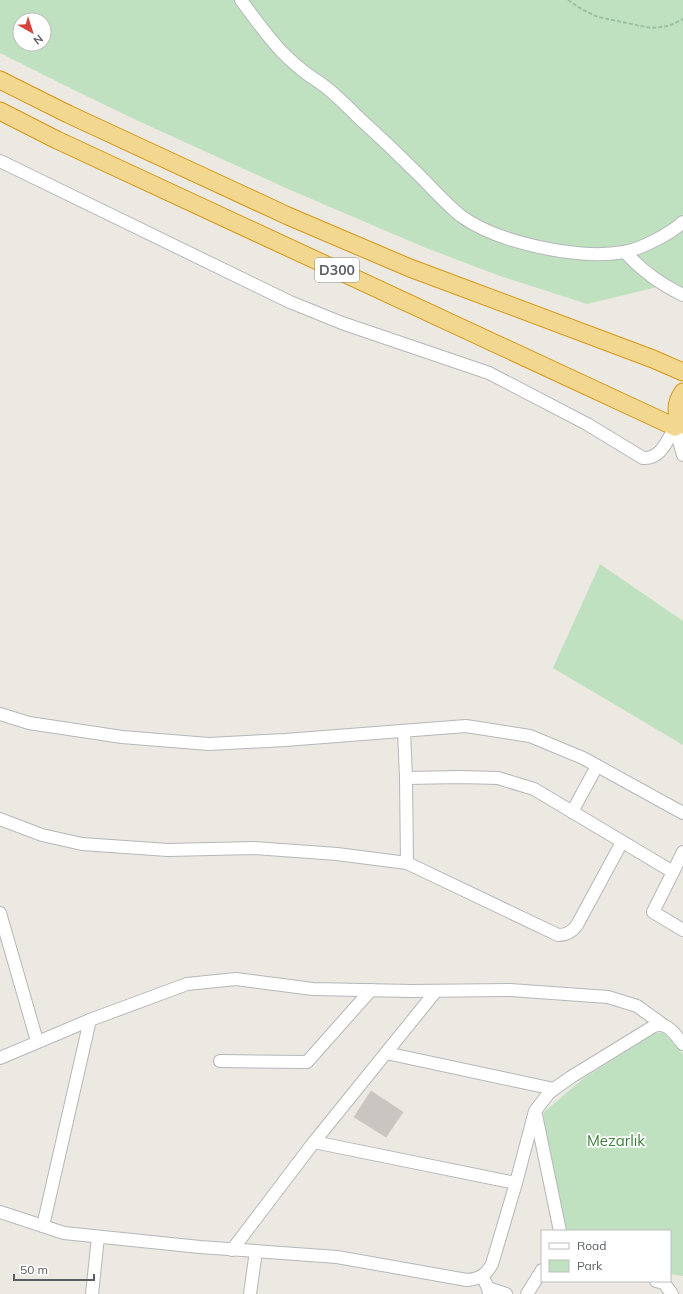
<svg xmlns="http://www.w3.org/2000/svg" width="683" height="1294" viewBox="0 0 683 1294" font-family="Mulish,sans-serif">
<rect width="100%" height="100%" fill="#ebe9e1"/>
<!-- green -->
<g fill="#c0e1bf" fill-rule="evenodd">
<path d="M0,0H683V299L657,287L587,304L500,276L426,248L288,189L134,119L74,90L0,53ZM20,20H44V44H20Z"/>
<polygon points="600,564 683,621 683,745 553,668"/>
<polygon points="655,1033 664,1033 683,1054 683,1276 670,1274 670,1231 564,1231 543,1113 584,1078"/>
</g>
<!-- building -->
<polygon fill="#c9c5c0" stroke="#cfcac0" points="371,1091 403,1112 386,1137 354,1117"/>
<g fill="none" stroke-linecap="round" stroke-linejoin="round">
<defs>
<g id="minor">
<path d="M241,0C254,18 267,36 282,52C291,61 300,69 310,76C316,80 322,84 327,88C338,97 348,107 358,117C379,136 400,156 420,176C433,189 446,204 461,216C498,243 579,260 624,252C641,249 670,234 683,222"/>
<path d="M0,161L290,302L342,323L489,373L587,424L643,458C661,459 667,441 675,427"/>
<path d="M625,252C642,271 660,284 683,295"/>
<polyline points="675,427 683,455"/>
<polyline points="0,714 29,723 122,737 209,744 285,740 466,726 530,736 583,758 683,813"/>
<polyline points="404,731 406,778 407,863"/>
<polyline points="406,778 460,777 498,778 534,789 673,872"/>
<polyline points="572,812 597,766"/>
<path d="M0,819L42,835L82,844L168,850L254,848L337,854L407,863L558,935C567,935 572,932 577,925L622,842"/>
<polyline points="683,852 653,912 683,930"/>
<polyline points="0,913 37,1041"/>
<polyline points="386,1053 554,1089"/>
<polyline points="0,1058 90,1020 187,984 236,979 313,989 411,991 510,990 608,997 637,1006 662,1024"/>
<polyline points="220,1061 307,1062 371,990"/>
<polyline points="536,1115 560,1231"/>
<polyline points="314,1142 516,1183"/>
<path d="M0,1212L64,1233L200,1247L337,1257L467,1280C479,1279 486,1275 492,1264L516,1183L535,1111L549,1093L554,1089L571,1077L654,1026C668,1021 675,1035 683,1044"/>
<polyline points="43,1226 90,1020"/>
<polyline points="232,1250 314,1142 436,991"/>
<polyline points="482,1276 488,1288 489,1294"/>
<polyline points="656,1281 664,1283 672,1294"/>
<polyline points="488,1288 506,1294"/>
<polyline points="92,1294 98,1237"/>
<polyline points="250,1294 256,1251"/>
<polyline points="527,1294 542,1270"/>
</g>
<g id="highway">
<polyline points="0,80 68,114 288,216 410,268 653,359 683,372"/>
<polyline points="0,111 57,140 675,427 680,422"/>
<path d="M683,392C675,403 675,415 683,425"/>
</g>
</defs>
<!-- minor casing -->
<use href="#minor" stroke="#b4b7bb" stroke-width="14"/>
<!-- highway casing -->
<use href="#highway" stroke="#d79615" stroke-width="19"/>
<!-- path -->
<polyline stroke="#9ac1a4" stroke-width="2" stroke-dasharray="4 2" stroke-linecap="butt" points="568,0 583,10 598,17 651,28 669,26 683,19"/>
<!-- minor -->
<use href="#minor" stroke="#fff" stroke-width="12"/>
<!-- highway -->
<use href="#highway" stroke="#f2d791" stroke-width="17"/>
</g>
<g text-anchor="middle" stroke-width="3.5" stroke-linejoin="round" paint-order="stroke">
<!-- shield labels -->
<rect fill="#fff" stroke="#8c8e90" stroke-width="1" x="315" y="258" width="44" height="24" rx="3"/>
<g font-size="14" font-weight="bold" fill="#5a5d61">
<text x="337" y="275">D300</text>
</g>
<!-- park labels -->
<g font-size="15" fill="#3c7e3d" stroke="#fff">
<text x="616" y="1146">Mezarlık</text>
</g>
</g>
<!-- legend -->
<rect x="541" y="1230" width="130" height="52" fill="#ffffff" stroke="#bdbec0"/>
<rect x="549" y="1243" width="20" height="6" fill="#ffffff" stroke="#bdbec0"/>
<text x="577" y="1250" font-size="12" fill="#5a5d61">Road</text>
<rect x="549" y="1260" width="20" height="12" fill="#c0e1bf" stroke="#bdbec0"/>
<text x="577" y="1270" font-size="12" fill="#5a5d61">Park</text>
<!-- north arrow -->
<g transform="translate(32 32) rotate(141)"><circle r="19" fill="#ffffff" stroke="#bdbec0"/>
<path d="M0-3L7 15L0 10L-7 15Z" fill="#d8433b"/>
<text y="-6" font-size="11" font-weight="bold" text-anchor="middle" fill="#5a5d61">N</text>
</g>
<!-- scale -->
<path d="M14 1274v6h80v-6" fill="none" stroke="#5a5d61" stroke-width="2"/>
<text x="20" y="1274" font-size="12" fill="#5a5d61" stroke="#ffffff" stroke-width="3" paint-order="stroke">50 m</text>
</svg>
